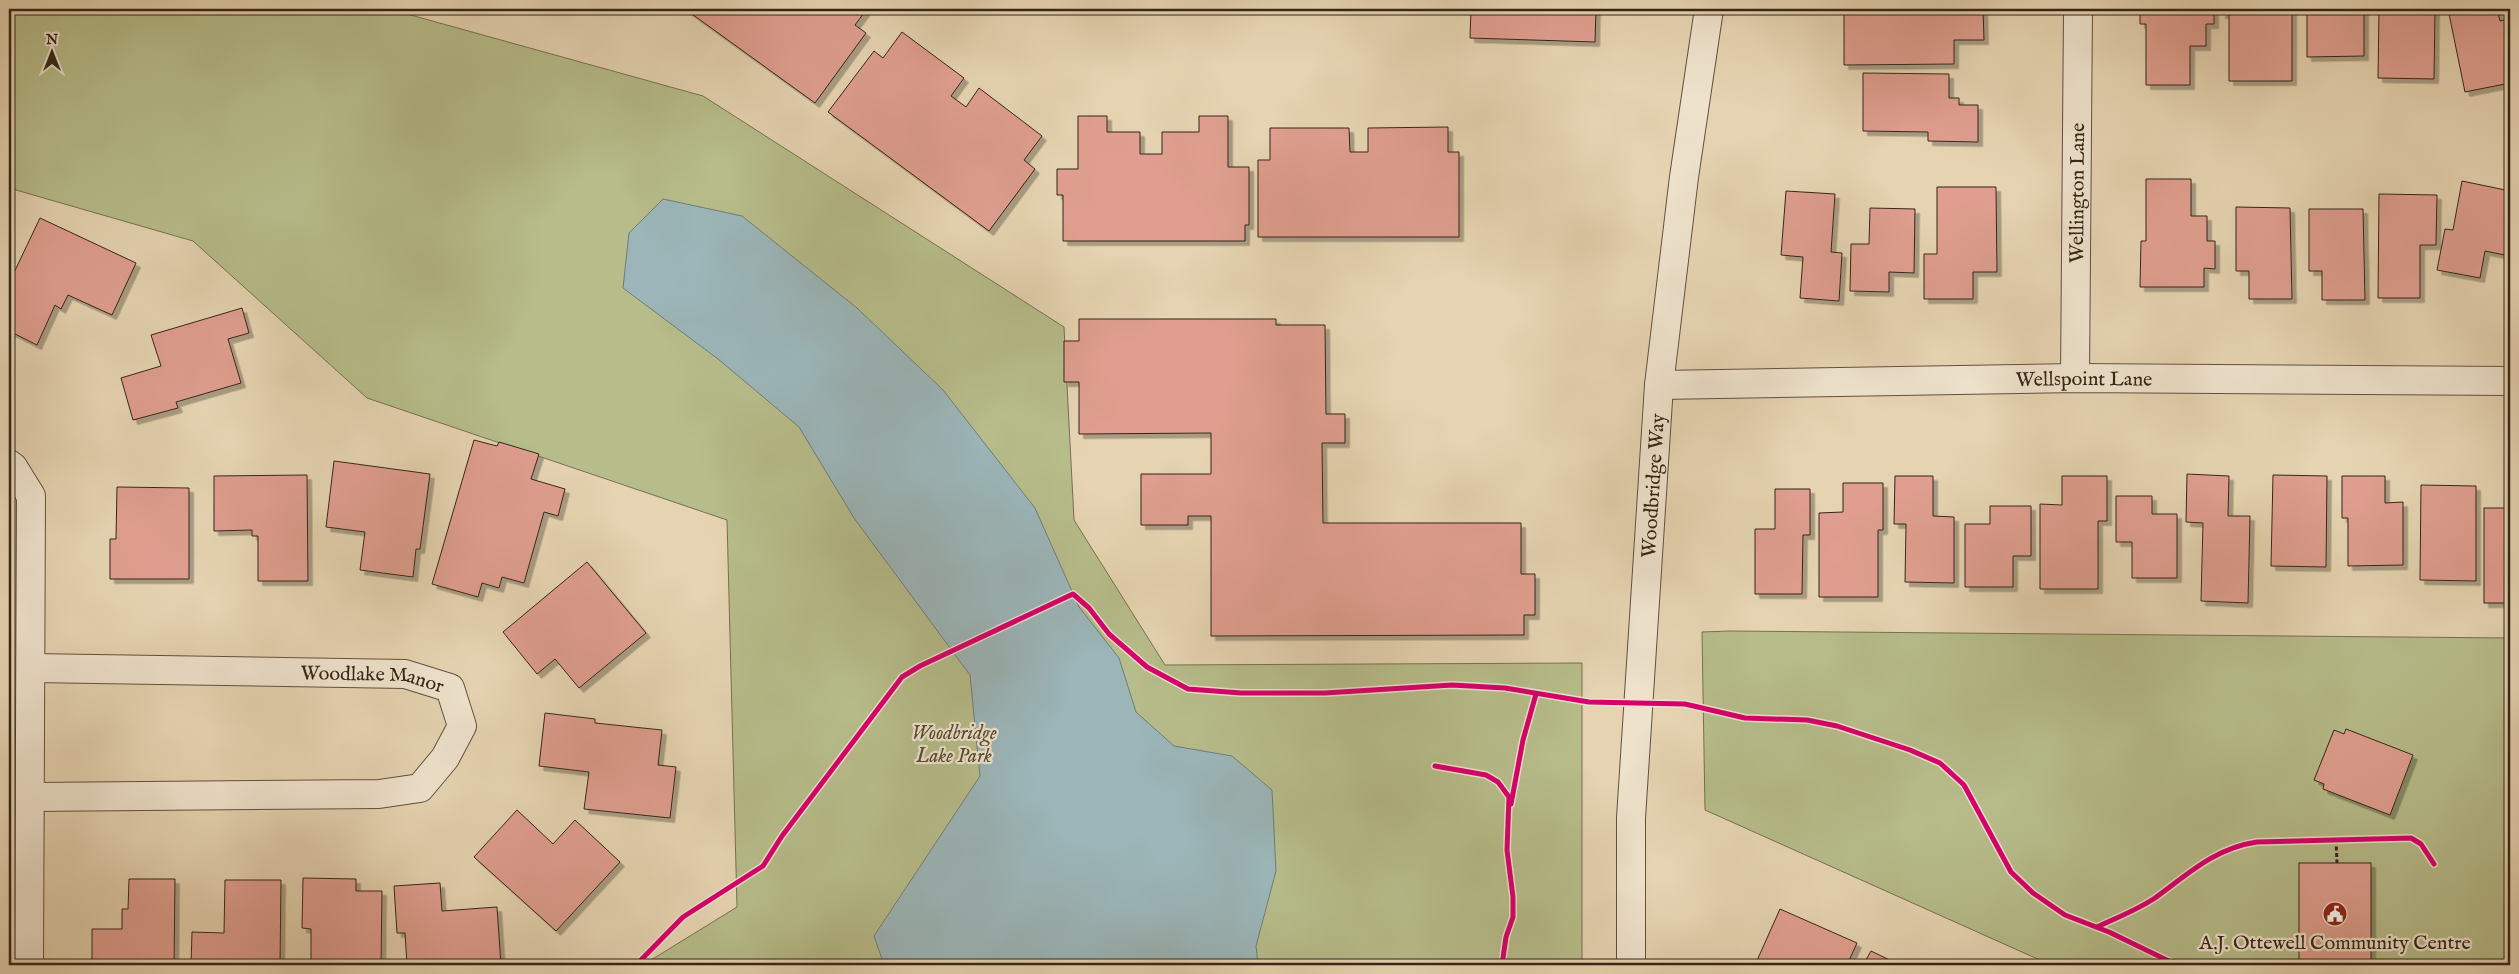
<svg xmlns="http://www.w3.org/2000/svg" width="2519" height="974" viewBox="0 0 2519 974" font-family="'IM FELL English',serif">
<defs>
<filter id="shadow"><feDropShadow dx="4.5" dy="4.5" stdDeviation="0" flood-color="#0004"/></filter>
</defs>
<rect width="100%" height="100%" fill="#e5d3b1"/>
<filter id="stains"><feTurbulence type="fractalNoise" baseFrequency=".004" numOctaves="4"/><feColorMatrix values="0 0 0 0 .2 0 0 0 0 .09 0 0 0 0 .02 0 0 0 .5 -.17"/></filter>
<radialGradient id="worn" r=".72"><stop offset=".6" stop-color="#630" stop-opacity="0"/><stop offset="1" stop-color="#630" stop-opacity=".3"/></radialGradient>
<!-- green -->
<g fill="#b6bc8a" stroke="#767151">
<polygon points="9,9 389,9 703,96 1064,327 1074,520 1165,665 1582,663 1582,965 643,965 737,907 727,520 367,398 193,241 9,188"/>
<polygon points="1730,631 2510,638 2510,965 2051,965 1705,810 1702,632"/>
</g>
<!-- water -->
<polygon fill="#9bb5b8" stroke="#727c78" points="663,199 742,216 857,308 943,390 1035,508 1079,607 1119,658 1136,712 1174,746 1232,756 1272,790 1276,871 1256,946 1258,965 884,965 874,936 980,776 970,675 854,518 799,427 718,359 623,288 629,233"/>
<!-- building -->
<g fill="#df9e8f" stroke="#352618" filter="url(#shadow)">
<polygon points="685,9 867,9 855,25 866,33 815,103"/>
<polygon points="1471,9 1596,9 1595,42 1470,38"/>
<polygon points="1844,9 1983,9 1984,40 1954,40 1954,64 1844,65"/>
<polygon points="2140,9 2214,9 2214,24 2206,24 2206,46 2190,46 2190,85 2146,85 2146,24 2140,24"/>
<polygon points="2221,9 2292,9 2292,81 2229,81 2229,14 2221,14"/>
<polygon points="2307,9 2364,9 2364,56 2307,57"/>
<polygon points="2379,9 2435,9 2434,79 2378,78"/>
<polygon points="2448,9 2497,9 2500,21 2508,19 2510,83 2465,92"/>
<polygon points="902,32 964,78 951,96 966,107 979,88 1042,136 1024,160 1035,169 989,231 828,112 874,51 883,58"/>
<polygon points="1863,73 1949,74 1949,98 1959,98 1959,105 1978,105 1978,142 1928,141 1928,132 1863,131"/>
<polygon points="1078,116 1107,116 1107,132 1140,132 1140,154 1162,154 1162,132 1199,132 1199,116 1228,116 1228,167 1249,167 1249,225 1245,225 1245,241 1063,241 1063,195 1057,195 1057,169 1078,169"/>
<polygon points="1448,127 1448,152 1459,152 1459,237 1258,237 1258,160 1270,160 1270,128 1349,128 1350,152 1368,152 1368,128"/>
<polygon points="2146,179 2191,179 2191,216 2207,216 2207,241 2215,241 2215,269 2204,268 2204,287 2140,287 2141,241 2146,241"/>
<polygon points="2462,181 2510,191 2510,230 2505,255 2485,251 2480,278 2437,270 2445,229 2453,230"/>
<polygon points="1937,187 1996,187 1997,272 1973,272 1973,299 1924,299 1924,254 1937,254"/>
<polygon points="1786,191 1835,194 1831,252 1842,253 1839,301 1800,298 1803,257 1781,255"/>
<polygon points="2379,194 2437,195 2436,245 2420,245 2420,298 2378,298"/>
<polygon points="2236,207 2290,208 2292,299 2249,299 2249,271 2236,271"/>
<polygon points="1870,208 1915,209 1914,273 1889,272 1889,292 1850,291 1851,244 1869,244"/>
<polygon points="2309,209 2363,209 2365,300 2322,300 2322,271 2309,271"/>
<polygon points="40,218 136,263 112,315 68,295 61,309 55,305 37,345 9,331 9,283"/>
<polygon points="242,308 249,333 228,339 241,383 176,402 178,408 133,420 121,378 161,366 151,335"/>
<polygon points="1079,319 1276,319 1276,325 1325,325 1326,414 1345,414 1345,443 1322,443 1323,523 1521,523 1521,574 1535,574 1535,615 1524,615 1524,635 1211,636 1211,516 1188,516 1188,525 1141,525 1141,474 1211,474 1211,433 1079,434 1079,382 1064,382 1064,341 1079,341"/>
<polygon points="474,440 497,446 499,442 539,454 531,479 565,489 558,516 544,512 524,583 502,577 499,588 482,583 478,597 432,584"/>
<polygon points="334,461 430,474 420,549 416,549 413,577 360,570 365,532 326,527"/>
<polygon points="2187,474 2229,476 2228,516 2250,516 2248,603 2201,601 2203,523 2186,522"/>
<polygon points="307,475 308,581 258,581 258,536 252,536 252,530 214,531 214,476"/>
<polygon points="2273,475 2327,476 2326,567 2271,566"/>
<polygon points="1895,476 1933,476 1933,516 1954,517 1954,583 1905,582 1906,524 1894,524"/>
<polygon points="2062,476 2107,476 2107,521 2098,521 2098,589 2040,589 2040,504 2062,505"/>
<polygon points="2342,476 2385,476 2385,503 2403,502 2403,565 2348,566 2348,518 2342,518"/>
<polygon points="1843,483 1883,483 1883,530 1878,530 1878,597 1819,597 1819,513 1843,512"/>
<polygon points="2421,485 2476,486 2476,581 2420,580"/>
<polygon points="117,487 189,488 189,579 110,579 110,539 116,539"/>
<polygon points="1775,489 1810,489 1810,535 1803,535 1802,594 1755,594 1755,529 1775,529"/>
<polygon points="2116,496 2152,496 2152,514 2177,514 2177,578 2132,578 2132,542 2116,542"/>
<polygon points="1990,506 2031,506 2031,556 2013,556 2013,587 1965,587 1965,524 1990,524"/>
<rect x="2484" y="508" width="26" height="95"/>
<polygon points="587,562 646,633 579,688 555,659 537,674 503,632"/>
<polygon points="545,713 595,719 595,723 662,730 658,765 676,767 670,818 584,809 589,772 539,766"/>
<polygon points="2346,729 2413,755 2390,815 2323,789 2324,784 2314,780 2334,730 2344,734"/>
<polygon points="517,810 553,844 575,820 620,862 556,931 474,857"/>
<rect x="2299" y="863" width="72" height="102"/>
<polygon points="303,878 356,879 356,891 382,891 381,965 311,965 311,929 302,928"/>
<polygon points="129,879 175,879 174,965 92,965 92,929 122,929 122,909 128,909"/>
<polygon points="225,880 281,880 280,965 191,965 192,932 224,933"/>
<polygon points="440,883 442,911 497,907 501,965 407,965 405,933 397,933 394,886"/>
<polygon points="1780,909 1857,943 1847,965 1755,965"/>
<polygon points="1871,951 1900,965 1863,965"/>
</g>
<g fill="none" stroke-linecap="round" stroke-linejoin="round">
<defs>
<g id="minor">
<path id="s1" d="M2075,378L2078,9"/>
<path id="s2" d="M1659,385L2075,378L2510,381"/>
<polyline points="9,464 13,467 31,496 29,965"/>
<path id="s3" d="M31,668L405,674L450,688L462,726L445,758L420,788L379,794L31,797"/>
<path id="s4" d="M1631,965V818L1659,385L1684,177L1709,9"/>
</g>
</defs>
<!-- minor casing -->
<use href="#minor" stroke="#61513e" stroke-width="30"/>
<!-- path -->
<polyline stroke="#352618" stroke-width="3" stroke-dasharray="4 2.5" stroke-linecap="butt" points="2336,840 2337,863"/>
<!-- minor -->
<use href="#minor" stroke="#eee2cc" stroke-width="28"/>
<defs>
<g id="cycleway">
<polyline points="1435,766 1486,775 1498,782 1509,797 1507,850 1513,897 1513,917 1506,937 1502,965"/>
<polyline points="1511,804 1523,740 1536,694"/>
<path d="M2097,927C2116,918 2137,910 2155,898C2188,874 2215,848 2257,842L2411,838L2421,844L2434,864"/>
<polyline points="636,965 683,917 763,866 782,836 902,677 920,666 1073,594 1089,608 1109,634 1147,667 1188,689 1241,693 1325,693 1452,685 1505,688 1589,702 1685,704 1745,718 1807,720 1837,726 1910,750 1940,763 1964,785 2011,872 2033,893 2065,915 2109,932 2177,965"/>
</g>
</defs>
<!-- cycleway casing -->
<use href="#cycleway" stroke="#eee2cc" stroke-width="8"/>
<!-- cycleway -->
<use href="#cycleway" stroke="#d6006c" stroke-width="5"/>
</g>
<!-- icons -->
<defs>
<symbol id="civic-disc" viewBox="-11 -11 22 22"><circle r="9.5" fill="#8f2418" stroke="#eee2cc"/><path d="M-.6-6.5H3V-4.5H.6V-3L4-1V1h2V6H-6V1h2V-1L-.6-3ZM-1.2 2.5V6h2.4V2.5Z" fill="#fff"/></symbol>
</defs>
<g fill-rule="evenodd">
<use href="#civic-disc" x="2321" y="900" width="28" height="28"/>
</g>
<g text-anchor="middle" stroke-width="4.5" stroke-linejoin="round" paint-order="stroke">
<!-- street labels -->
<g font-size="20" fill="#352618" stroke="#eee2cc">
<text dy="7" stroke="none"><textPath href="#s1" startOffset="185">Wellington Lane</textPath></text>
<text dy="7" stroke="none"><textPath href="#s2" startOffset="425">Wellspoint Lane</textPath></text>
<text dy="7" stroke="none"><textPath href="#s4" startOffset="480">Woodbridge Way</textPath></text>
<text dy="7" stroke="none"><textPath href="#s3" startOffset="342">Woodlake Manor</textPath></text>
</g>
<!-- park labels -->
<g font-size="20" font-style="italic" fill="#554c34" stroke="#eee2cc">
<text x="954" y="739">Woodbridge<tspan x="954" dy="23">Lake Park</tspan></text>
</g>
<!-- poi labels -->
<g font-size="20" fill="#352618" stroke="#eee2cc">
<text x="2335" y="949">A.J. Ottewell Community Centre</text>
</g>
</g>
<!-- margin -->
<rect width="2519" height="974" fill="none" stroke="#e5d3b1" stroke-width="30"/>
<rect x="10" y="10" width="2499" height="954" fill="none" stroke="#352618" stroke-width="2.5"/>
<rect x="15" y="15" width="2489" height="944" fill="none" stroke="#352618"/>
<!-- north arrow -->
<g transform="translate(52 52)" stroke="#eee2cc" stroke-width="4" paint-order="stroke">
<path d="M0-4L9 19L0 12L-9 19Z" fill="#352618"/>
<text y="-8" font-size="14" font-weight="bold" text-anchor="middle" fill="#352618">N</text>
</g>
<rect width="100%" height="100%" filter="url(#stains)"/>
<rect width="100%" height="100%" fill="url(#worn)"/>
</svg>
